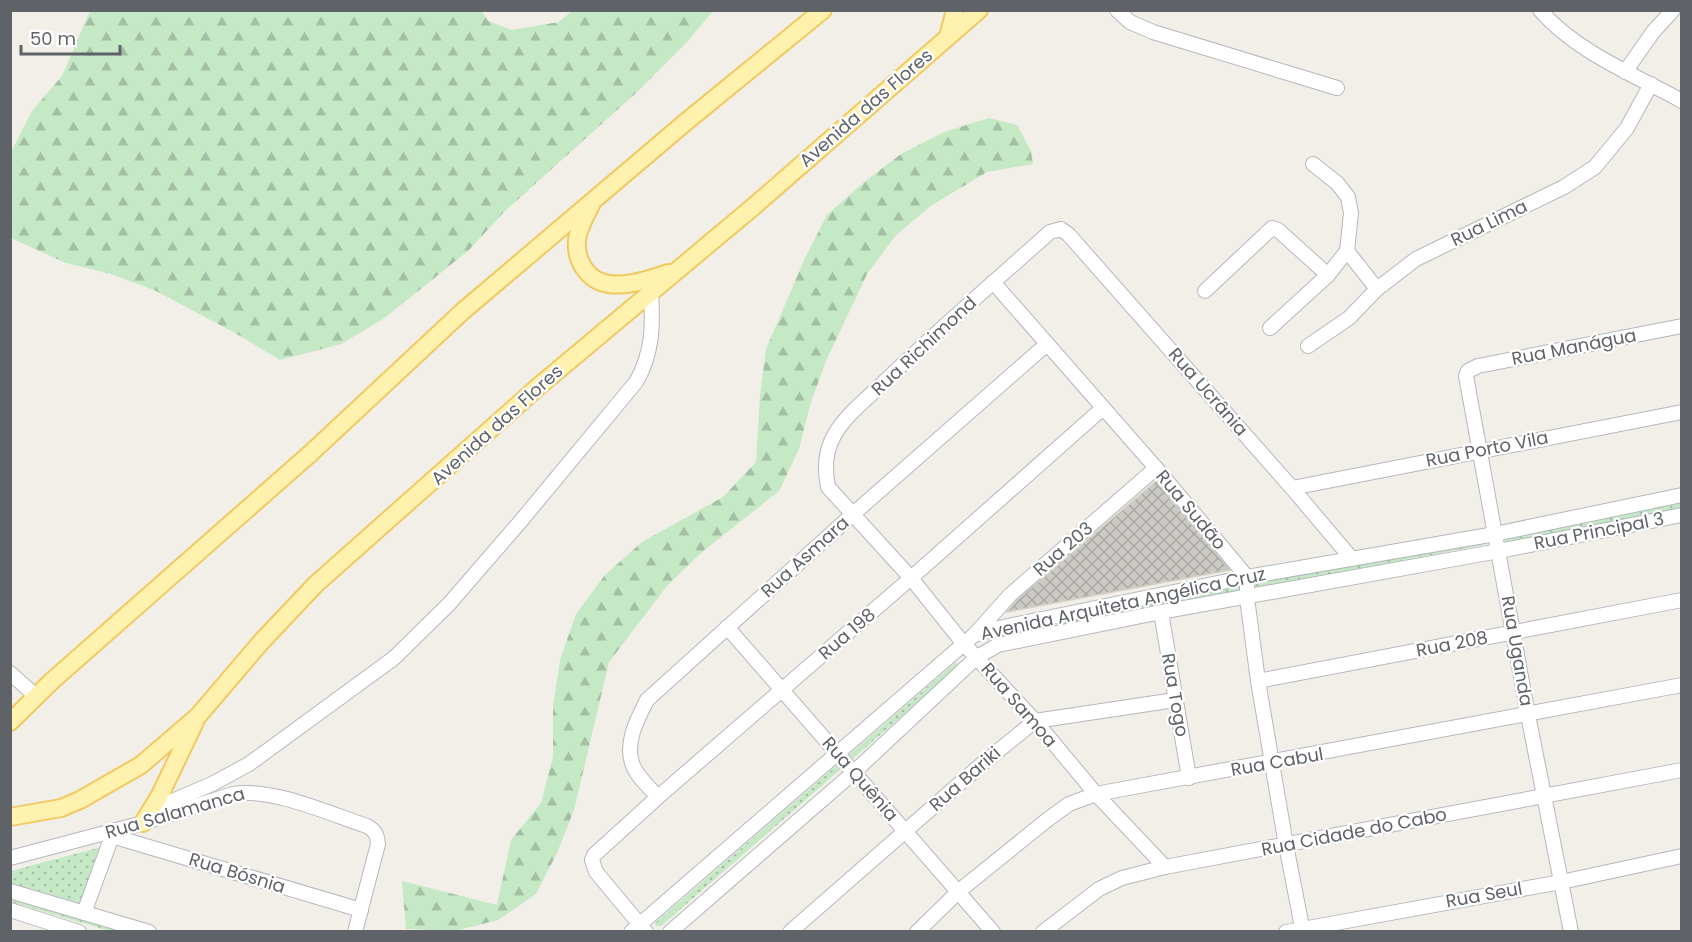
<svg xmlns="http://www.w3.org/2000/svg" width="1692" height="942" viewBox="0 0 1692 942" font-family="Poppins,sans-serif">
<defs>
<pattern id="grass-dots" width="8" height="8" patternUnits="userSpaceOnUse" patternTransform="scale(1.5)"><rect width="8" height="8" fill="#c5e8c5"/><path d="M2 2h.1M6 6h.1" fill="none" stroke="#a3c0a4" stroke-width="1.8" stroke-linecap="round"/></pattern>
<pattern id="forest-firs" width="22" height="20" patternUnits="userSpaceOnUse" patternTransform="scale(1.5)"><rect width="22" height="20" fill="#c5e8c5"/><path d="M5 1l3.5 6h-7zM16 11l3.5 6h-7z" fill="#a3c0a4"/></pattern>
<pattern id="building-cross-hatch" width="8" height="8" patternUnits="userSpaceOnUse" patternTransform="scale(1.5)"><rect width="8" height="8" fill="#cccac5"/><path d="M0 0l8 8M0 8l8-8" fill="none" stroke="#a9a8a4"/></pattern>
</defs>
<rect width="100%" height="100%" fill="#f1efe8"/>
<!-- grass -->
<g fill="url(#grass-dots)">
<polygon points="1681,503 1681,511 1506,544 1505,541 1509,537"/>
<polygon points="1487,541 1483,545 993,639 989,638 988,636 1140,602"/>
<polygon points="956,662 959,666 661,926 656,926 655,923"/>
<polygon points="101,847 83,904 11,883 11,871"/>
<polygon points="10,895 134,931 110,931 11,902"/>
</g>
<!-- forest -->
<g fill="url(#forest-firs)">
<polygon points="481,10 488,21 512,30 559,22 572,11 713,11 687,42 637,92 504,212 469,250 432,280 383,319 341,344 280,360 235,333 154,290 111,274 66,263 11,238 11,152 32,111 62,76 90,11"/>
<polygon points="989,118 1017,125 1031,151 1033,164 987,172 932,205 896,235 867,274 826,361 810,405 799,449 779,491 702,552 667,586 609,662 574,810 557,853 536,894 498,920 455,931 406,929 402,881 497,905 511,840 541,803 553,757 553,707 560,660 576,614 605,575 642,542 723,497 756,462 760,396 766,349 805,258 827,215 863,183 901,154 944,132"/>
</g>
<!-- building -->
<polygon fill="url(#building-cross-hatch)" stroke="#d6d1c6" stroke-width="1.5" points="1156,481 1230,570 1007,612 1016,601"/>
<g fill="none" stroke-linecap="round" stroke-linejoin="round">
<defs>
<g id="minor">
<polyline points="1117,10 1130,22 1153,32 1337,88"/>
<path d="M1540,10C1576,52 1635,75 1682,101"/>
<polyline points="1625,72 1653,32 1673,10"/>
<polyline points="1347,251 1377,289"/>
<polyline points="993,282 1156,468 1247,577 1247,598 1258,681 1286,845 1303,932"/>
<polyline points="1205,291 1272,228 1278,230 1328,275"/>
<polyline points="1270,328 1328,275 1347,251 1351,213 1348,197 1337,183 1313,164"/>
<polyline points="1308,346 1349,318 1377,289 1416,259 1564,187 1595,167 1627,128 1651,84"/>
<polyline points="1292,488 1682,412"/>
<polyline points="1161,612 1189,778"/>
<polyline points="727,627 993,932"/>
<polyline points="976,633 1010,595 1156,468"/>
<polyline points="10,673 36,696"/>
<polyline points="1258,681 1682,600"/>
<path d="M658,797C649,787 636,776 632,763C625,741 638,718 647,700L852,515L1047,344"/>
<path d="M151,810L212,784L249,764L394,658L449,604L520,522L636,382C653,353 653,325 651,291"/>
<polyline points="112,836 361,910"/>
<path d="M10,858L143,823L233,794C271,787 330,814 367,826C376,831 377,835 378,844L355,932"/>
<path d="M1165,867L1096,794L1035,721L963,643L911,578L828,487C825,472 825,456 831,442C841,418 865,401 883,383C937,331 994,282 1050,232L1061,229L1069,235L1292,488L1352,559"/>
<polyline points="10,891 149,932"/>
<polyline points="10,910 79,932"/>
<polyline points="84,913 112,836 111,831"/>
<polyline points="631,932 974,635 998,628 1247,577 1495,534 1682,495"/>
<polyline points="646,932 596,872 592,860 594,855 658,797 911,578 1103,408"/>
<polyline points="670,932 853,773 977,657 998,645 1161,612 1499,551 1682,515"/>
<polyline points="790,932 982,764 1035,721 1175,700"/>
<polyline points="917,932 959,891 1047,820 1069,804 1096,794 1682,685"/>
<polyline points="1043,932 1099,889 1122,878 1165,867 1682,770"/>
<polyline points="1286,932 1561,882 1682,856"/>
<polyline points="1571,932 1528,715 1466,376 1468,371 1478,366 1682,326"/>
</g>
<g id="major">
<polyline points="948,37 955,10"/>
<path d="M591,205C586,215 578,229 577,240C575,261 588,281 609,284C629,287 651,278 669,273"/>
<polyline points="10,722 53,680 312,452 463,311 687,121 823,10"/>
<polyline points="10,817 61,808 80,800 141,765 198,716 262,641 316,584 539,386 753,207 979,10"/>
<polyline points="143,823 160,795 195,722"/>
</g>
</defs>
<!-- minor casing -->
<use href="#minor" stroke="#b5b8bc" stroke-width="16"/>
<!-- major casing -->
<use href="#major" stroke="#f2c960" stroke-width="20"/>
<!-- minor -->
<use href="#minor" stroke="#fff" stroke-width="14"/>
<!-- major -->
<use href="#major" stroke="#fff2af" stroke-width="16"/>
</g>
<g text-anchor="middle" stroke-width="4.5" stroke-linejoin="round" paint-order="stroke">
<!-- street labels -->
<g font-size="18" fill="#5f6368" stroke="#fff">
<text transform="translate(866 108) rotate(-41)" y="6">Avenida das Flores</text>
<text transform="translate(1489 223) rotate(-26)" y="6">Rua Lima</text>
<text transform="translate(924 346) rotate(-43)" y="6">Rua Richimond</text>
<text transform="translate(1574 347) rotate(-11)" y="6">Rua Manágua</text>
<text transform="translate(1208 392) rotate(49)" y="6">Rua Ucrânia</text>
<text transform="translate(497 425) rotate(-42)" y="6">Avenida das Flores</text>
<text transform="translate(1487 449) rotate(-11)" y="6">Rua Porto Vila</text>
<text transform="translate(1191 510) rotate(50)" y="6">Rua Sudão</text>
<text transform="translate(1599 531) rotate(-11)" y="6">Rua Principal 3</text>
<text transform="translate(1063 549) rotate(-41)" y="6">Rua 203</text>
<text transform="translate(805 557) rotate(-42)" y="6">Rua Asmara</text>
<text transform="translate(1123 604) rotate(-12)" y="6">Avenida Arquiteta Angélica Cruz</text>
<text transform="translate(847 634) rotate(-41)" y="6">Rua 198</text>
<text transform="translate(1452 644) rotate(-11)" y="6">Rua 208</text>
<text transform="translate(1517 651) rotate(80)" y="6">Rua Uganda</text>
<text transform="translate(1175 695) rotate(80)" y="6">Rua Togo</text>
<text transform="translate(1019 705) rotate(49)" y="6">Rua Samoa</text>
<text transform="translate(1277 762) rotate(-10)" y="6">Rua Cabul</text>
<text transform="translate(860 779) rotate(49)" y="6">Rua Quênia</text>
<text transform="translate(965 779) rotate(-41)" y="6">Rua Bariki</text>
<text transform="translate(175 813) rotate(-16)" y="6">Rua Salamanca</text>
<text transform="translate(1354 832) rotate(-11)" y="6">Rua Cidade do Cabo</text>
<text transform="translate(237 873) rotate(17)" y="6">Rua Bósnia</text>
<text transform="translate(1484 895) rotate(-10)" y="6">Rua Seul</text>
</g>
</g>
<!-- border -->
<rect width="1692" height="942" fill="none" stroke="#5f6368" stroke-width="24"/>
<!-- scale -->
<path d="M21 45v9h99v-9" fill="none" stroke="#5f6368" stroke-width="3"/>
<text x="30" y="45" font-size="18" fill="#5f6368" stroke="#ffffff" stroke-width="4.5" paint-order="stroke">50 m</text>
</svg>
